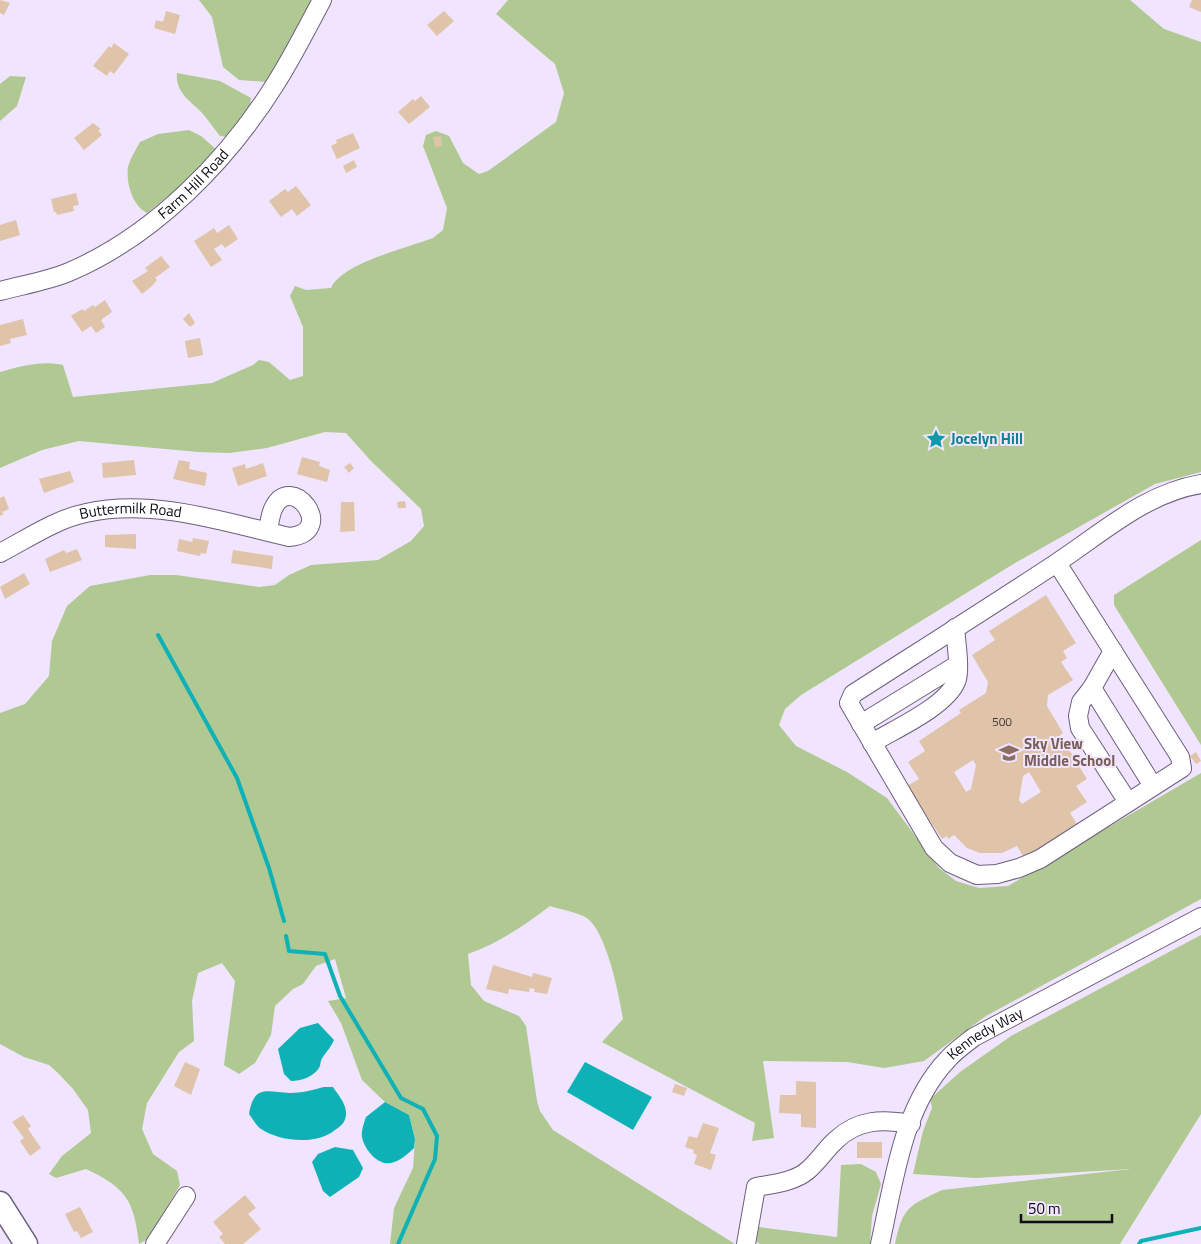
<svg xmlns="http://www.w3.org/2000/svg" width="1201" height="1244" viewBox="0 0 1201 1244" font-family="'Titillium Web',sans-serif">
<rect width="100%" height="100%" fill="#f0e4ff"/>
<!-- green -->
<g fill="#b0c992">
<polygon points="199,0 314,0 266,82 239,80 223,67 212,17"/>
<path d="M508,0H1130L1164,29L1201,42V472L1155,484L1015,563L801,695L785,709L779,725L796,746L847,772L887,798L939,868L956,881L979,888L1008,886L1201,773V899L986,1016L924,1061L884,1068L847,1062L763,1061L774,1138L752,1141L755,1123L602,1042L623,1019C619,995 607,933 587,918C580,913 559,909 550,906C524,926 498,943 468,954L471,985L484,1001L519,1016L526,1026L537,1101L540,1111L553,1130L735,1244H390L394,1208L413,1168L415,1139L409,1115L385,1102L362,1080L341,1023L328,1001L346,998L335,959L316,966L303,984L293,989L275,1006L271,1035L255,1063L239,1074L224,1065L235,981L222,963L198,973L192,1001L194,1041L179,1052L147,1103L142,1129L153,1154L177,1171L180,1185L148,1239L139,1244C134,1200 126,1188 86,1169L56,1178L49,1174L62,1156L91,1133L88,1110L73,1089L58,1073L49,1065L24,1057L0,1044V713L25,704L49,676L52,641L67,606L90,586L150,575H176L259,587L275,585L289,575L311,565L378,560L411,541L424,526L421,509L371,461L346,433L325,432L267,448L229,453L198,452L79,441L42,450L0,468V372C21,366 42,360 63,365L73,397L212,383L253,365L259,360L269,362L290,380L303,376V327L290,296L295,286L306,290L331,288C342,263 407,248 433,238L443,230L447,208L423,146L426,135L436,131L449,136L463,163L479,174L488,171L556,122L564,93L555,64L496,14Z"/>
<path d="M177,73L220,81L251,98L250,107L229,137L220,136C214,129 209,121 203,114C191,101 175,93 177,73Z"/>
<polygon points="10,76 26,77 17,106 0,121 0,84"/>
<path d="M189,130L201,136L217,150L188,180L147,213C132,205 126,183 128,167C130,159 136,149 140,142L158,134Z"/>
<polygon points="1201,540 1201,745 1114,605 1114,595"/>
<path d="M1201,935V1114L1120,1244H895C903,1206 909,1206 942,1190L1131,1169L976,1178L913,1174L923,1131L932,1108L930,1099L960,1072L1011,1036Z"/>
<polygon points="861,1164 876,1172 881,1184 872,1216 870,1244 760,1244 756,1241 759,1227 837,1237 841,1165"/>
</g>
<!-- water -->
<g fill="#0eb1b6">
<path d="M318,1023L334,1040C331,1047 327,1051 323,1057C320,1060 321,1065 319,1068C313,1077 301,1081 291,1081L284,1074L278,1049L300,1028Z"/>
<polygon points="585,1062 652,1097 633,1130 567,1092"/>
<path d="M324,1087H333C338,1095 347,1104 346,1115C345,1123 341,1126 335,1130C317,1145 281,1142 261,1129C256,1125 252,1118 249,1114C254,1084 267,1092 290,1093C301,1093 313,1090 324,1087Z"/>
<path d="M385,1102L409,1115L415,1139L414,1148C408,1154 400,1161 391,1163C378,1166 364,1149 362,1137C361,1131 364,1123 366,1117Z"/>
<polygon points="335,1147 353,1150 363,1168 359,1177 330,1197 323,1191 312,1162 318,1154"/>
</g>
<g fill="none" stroke-linecap="round" stroke-linejoin="round">
<!-- stream -->
<g stroke="#0eb1b6" stroke-width="4">
<polyline points="158,635 237,778 269,868 284,921"/>
<polyline points="286,936 289,951 325,954 340,996 401,1098 423,1109 437,1136 435,1159 398,1244"/>
<polyline points="1139,1244 1141,1241 1201,1228"/>
</g>
</g>
<!-- building -->
<g fill="#dfc4a9" fill-rule="evenodd">
<polygon points="0,0 10,3 4,15 0,13"/>
<polygon points="1192,0 1201,0 1201,12 1189,7"/>
<polygon points="166,11 180,15 175,34 154,28 156,20 163,22"/>
<polygon points="444,11 454,21 437,36 427,25"/>
<polygon points="114,43 129,54 114,74 110,71 107,76 93,66 109,46 111,48"/>
<polygon points="421,96 430,107 409,124 398,112 413,99 415,101"/>
<polygon points="93,123 101,129 98,130 102,135 84,150 74,138"/>
<polygon points="353,133 360,148 337,159 331,146 337,143 336,140"/>
<polygon points="441,136 442,146 435,147 433,137"/>
<polygon points="354,160 357,167 346,173 343,166"/>
<polygon points="296,186 311,205 297,216 292,209 281,217 269,201 285,189 288,192"/>
<polygon points="76,193 79,205 73,206 74,211 57,215 56,212 54,212 51,199"/>
<polygon points="16,220 20,235 0,241 0,225"/>
<polygon points="229,225 238,239 225,248 222,244 214,249 222,260 211,267 194,241 214,228 217,233"/>
<polygon points="161,256 170,267 155,278 157,280 152,286 142,294 132,281 148,271 145,268"/>
<polygon points="105,300 112,312 101,320 105,327 96,333 91,326 82,332 71,316 82,309 84,311 93,305 95,307"/>
<polygon points="189,313 195,323 190,327 183,319"/>
<polygon points="23,319 27,335 10,339 11,343 0,346 0,325"/>
<polygon points="200,338 203,355 188,358 185,341"/>
<polygon points="302,457 320,462 319,466 330,470 327,482 297,474"/>
<polygon points="134,460 136,475 103,478 102,463"/>
<polygon points="179,460 190,462 189,469 207,473 205,486 173,479"/>
<polygon points="263,463 267,476 238,486 232,468 245,464 246,469"/>
<polygon points="350,463 354,468 349,473 344,467"/>
<polygon points="70,471 74,482 44,493 39,479"/>
<polygon points="4,496 9,509 2,512 4,514 0,516 0,498"/>
<polygon points="405,501 406,508 398,508 397,502"/>
<polygon points="341,502 354,502 355,531 340,532"/>
<polygon points="136,534 136,549 105,547 105,535"/>
<polygon points="193,538 209,541 206,554 201,553 200,556 177,551 179,539 192,542"/>
<polygon points="77,549 82,560 50,572 45,559 64,550 66,553"/>
<polygon points="233,550 273,556 272,569 231,563"/>
<polygon points="24,573 30,584 5,599 0,587"/>
<path d="M1046,595L1076,643L1063,651L1067,658L1061,662L1073,680L1048,695L1047,706L1063,733L1060,735L1087,779L1076,786L1087,802L1070,813L1077,824L1024,858L1017,846L1002,853H980L967,848L954,835L948,839L947,836L942,839L907,786L919,779L908,762L925,751L919,741L961,713L959,710L986,693L988,682L972,655L995,640L989,631ZM973,760L976,765L971,789L966,792L954,772ZM1029,772L1041,792L1022,804L1019,800L1023,776Z"/>
<polygon points="1196,752 1201,761 1196,764 1190,756"/>
<polygon points="493,965 532,977 533,973 552,978 547,994 534,992 535,989 530,988 529,992 509,989 508,994 486,989"/>
<polygon points="185,1062 200,1069 191,1095 174,1086"/>
<polygon points="796,1081 816,1082 816,1128 801,1127 801,1114 779,1113 780,1095 796,1095"/>
<polygon points="675,1084 687,1088 684,1096 672,1092"/>
<polygon points="23,1115 31,1126 28,1129 41,1148 30,1156 20,1141 24,1138 12,1122"/>
<polygon points="703,1123 719,1128 710,1153 716,1155 711,1170 694,1164 697,1155 693,1153 694,1150 685,1147 689,1136 697,1138"/>
<rect x="857" y="1142" width="25" height="16"/>
<polygon points="245,1195 256,1208 248,1214 261,1229 243,1244 225,1244 219,1237 223,1234 213,1222"/>
<polygon points="80,1207 93,1232 81,1238 77,1231 74,1232 65,1214"/>
</g>
<g fill="none" stroke-linecap="round" stroke-linejoin="round">
<defs>
<g id="minor">
<path id="s1" d="M0,291C23,285 47,281 69,272C154,236 228,160 276,83C293,56 307,28 322,0"/>
<path id="s2" d="M0,553C27,539 56,519 86,513C153,498 224,522 289,537C339,533 291,469 273,509C270,516 269,524 268,532"/>
<path d="M1057,563L1180,757L1182,768L1040,859L1019,868L997,874L977,875L950,863L934,848L849,703L853,694C920,651 988,608 1055,564C1101,534 1145,493 1201,484"/>
<polyline points="1113,651 1092,688 1081,702 1078,716 1080,728 1128,802"/>
<polyline points="1092,688 1153,786"/>
<polyline points="861,724 957,665"/>
<path d="M872,743C895,729 945,707 956,682C961,672 956,641 955,628"/>
<polyline points="155,1244 186,1196"/>
<path d="M746,1244L756,1187C772,1184 794,1182 807,1171C818,1162 825,1150 836,1140C858,1119 882,1119 911,1124"/>
<path id="s3" d="M880,1244C894,1182 902,1107 948,1059C955,1051 965,1044 974,1037L1201,917"/>
</g>
<polyline id="major" points="0,1203 26,1244"/>
</defs>
<!-- minor casing -->
<use href="#minor" stroke="#6c5f7b" stroke-width="20"/>
<!-- major casing -->
<use href="#major" stroke="#6c5f7b" stroke-width="25"/>
<!-- minor -->
<use href="#minor" stroke="#fff" stroke-width="18"/>
<!-- major -->
<use href="#major" stroke="#fff" stroke-width="22"/>
</g>
<!-- icons -->
<defs>
<symbol id="sight-bare" viewBox="-9 -9 18 18"><path d="M0-6L1.8-2.2L6-1.7L2.9 1.2L3.7 5.4L0 3.3L-3.7 5.4L-2.9 1.2L-6-1.7L-1.8-2.2Z" fill="#0f9aa8" stroke="#f0e4ff" stroke-width="2.5" paint-order="stroke"/></symbol>
<symbol id="school-bare" viewBox="-9 -9 18 18"><path d="M0-5L7-2L0 1L-7-2ZM-4 1L0 2.5L4 1V4Q0 6-4 4Z" fill="#8d6e63" stroke="#f0e4ff" stroke-width="2.5" paint-order="stroke"/></symbol>
</defs>
<g fill-rule="evenodd">
<use href="#sight-bare" x="922" y="425" width="28" height="28"/>
<use href="#school-bare" x="995" y="739" width="28" height="28"/>
</g>
<g text-anchor="middle" stroke-width="4" stroke-linejoin="round" paint-order="stroke">
<!-- number labels -->
<g font-size="12" fill="#433839">
<text x="1002" y="726">500</text>
</g>
<!-- street labels -->
<g font-size="15" fill="#0f0a14" stroke="#f0e4ff">
<text dy="5" stroke="none"><textPath href="#s1" startOffset="225">Farm Hill Road</textPath></text>
<text dy="5" stroke="none"><textPath href="#s2" startOffset="140">Buttermilk Road</textPath></text>
<text dy="5" stroke="none"><textPath href="#s3" startOffset="245">Kennedy Way</textPath></text>
</g>
<!-- culture labels -->
<g font-size="15" font-weight="bold" fill="#0d838f" stroke="#f0e4ff" text-anchor="start">
<text x="951" y="444">Jocelyn Hill</text>
</g>
<!-- education labels -->
<g font-size="15" font-weight="bold" fill="#785e54" stroke="#f0e4ff" text-anchor="start">
<text x="1024" y="749">Sky View<tspan x="1024" dy="17">Middle School</tspan></text>
</g>
</g>
<!-- scale -->
<path d="M1021 1214v8h91v-8" fill="none" stroke="#0f0a14" stroke-width="2.5"/>
<text x="1028" y="1214" font-size="15" fill="#0f0a14" stroke="#f0e4ff" stroke-width="4" paint-order="stroke">50 m</text>
</svg>
